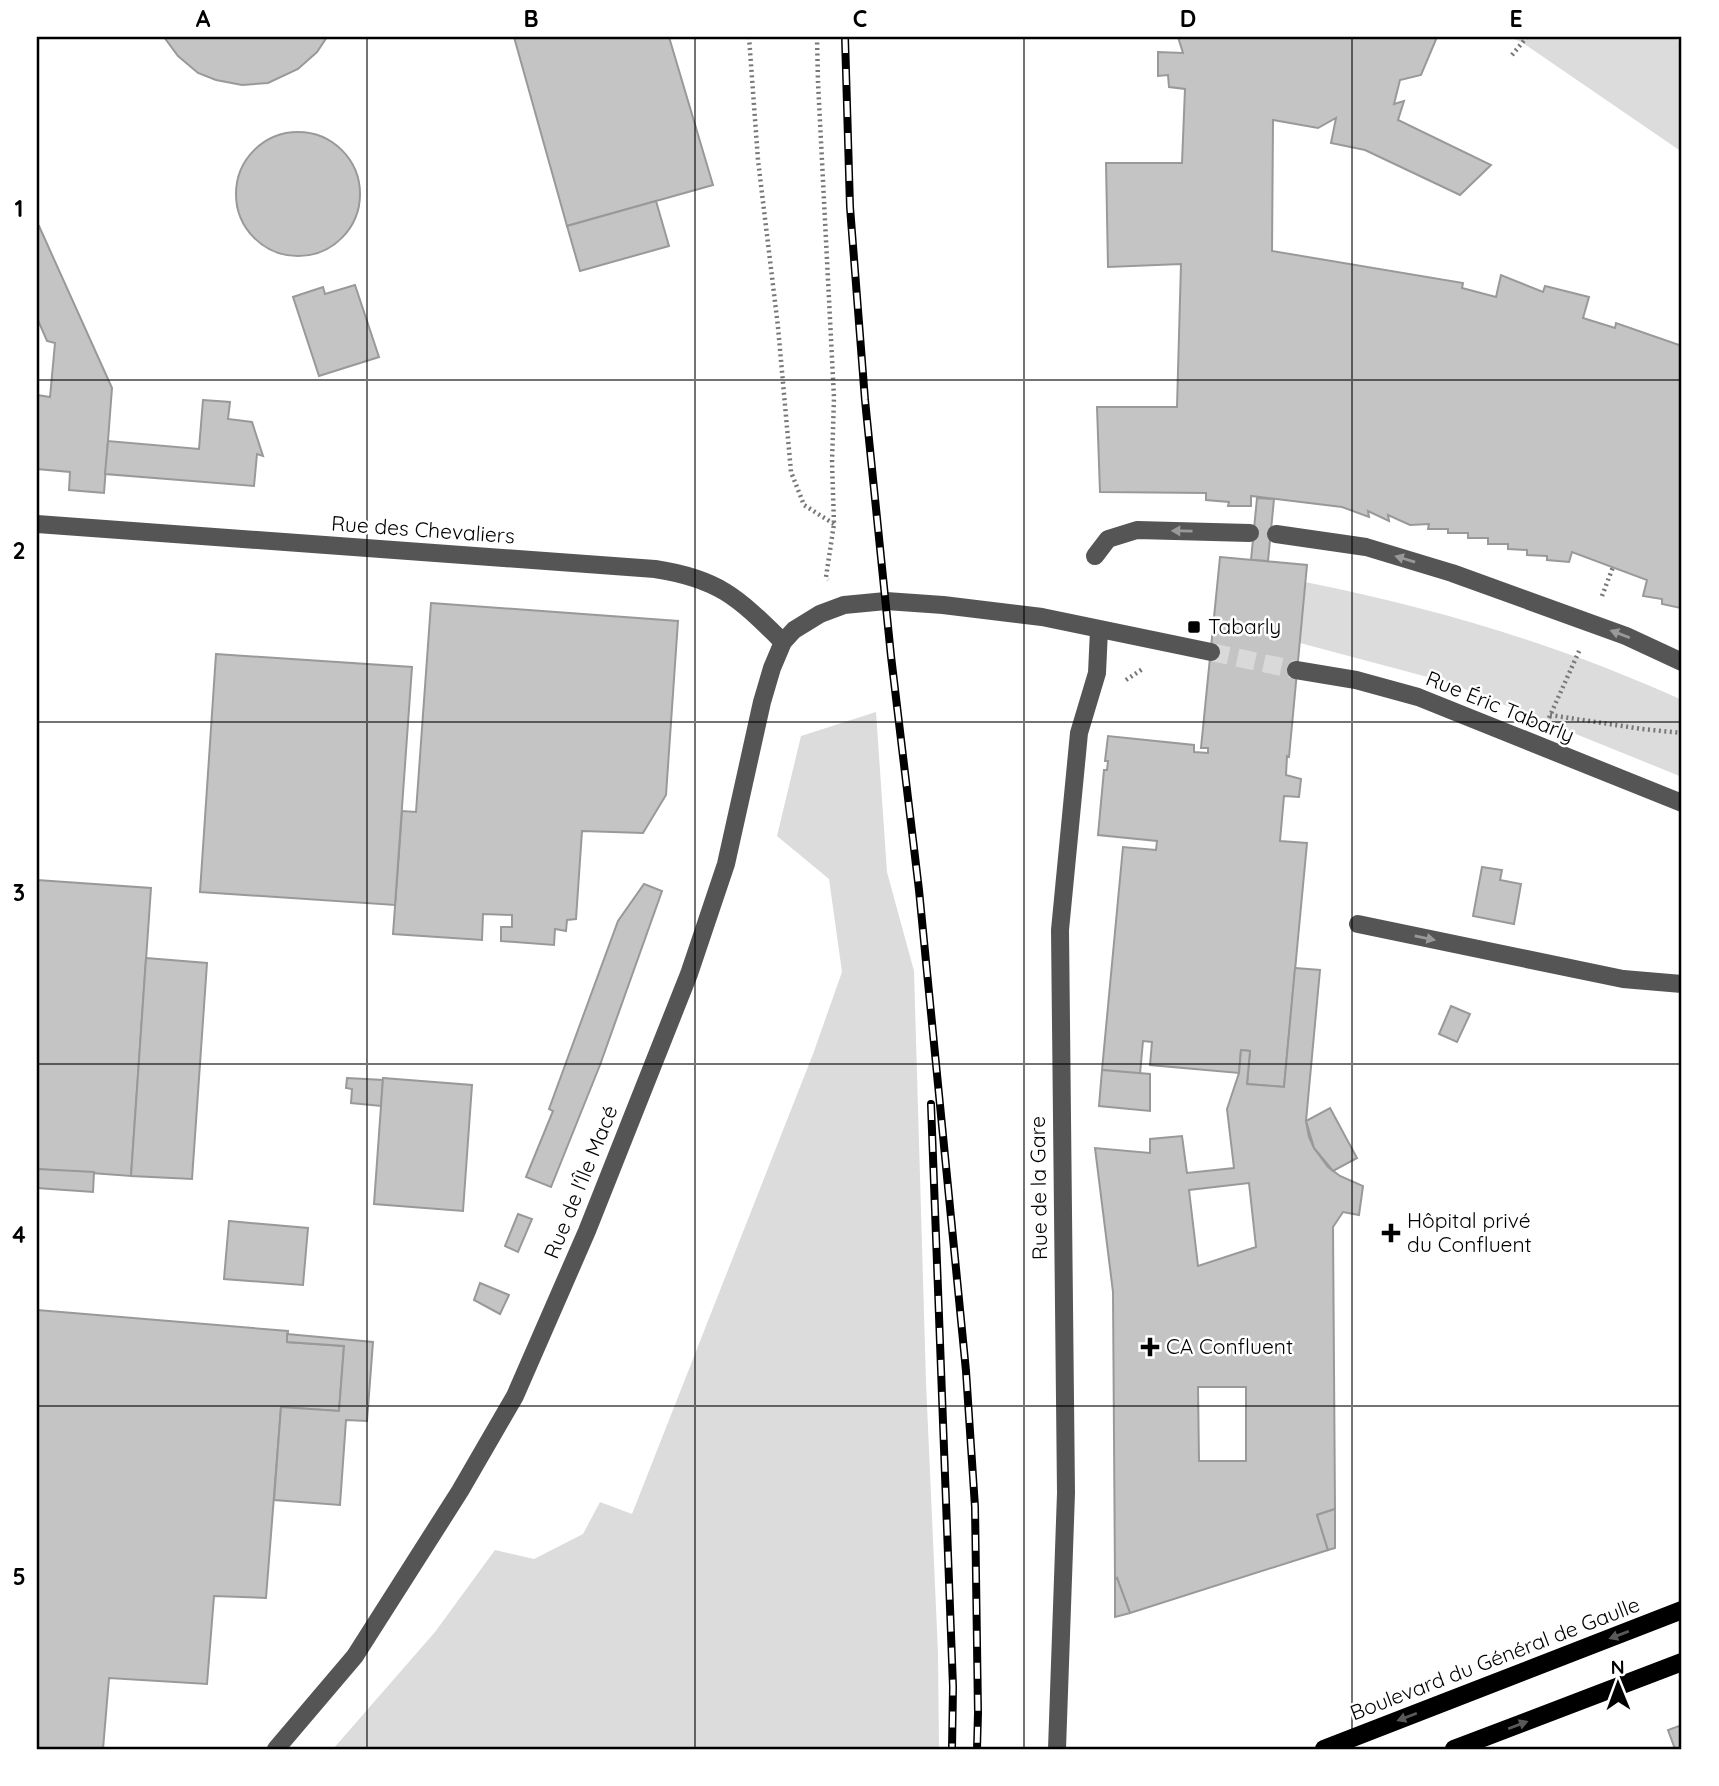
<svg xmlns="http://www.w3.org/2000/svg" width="1719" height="1786" viewBox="0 0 1719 1786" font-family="Quicksand,sans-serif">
<rect width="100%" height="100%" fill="#fff"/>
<!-- green -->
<g fill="#dcdcdc">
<polygon points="1510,37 1675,37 1682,44 1682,152 1523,43"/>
<path d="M1305,582C1435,608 1561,645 1682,700V777L1450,683L1300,643Z"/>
<polygon points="876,712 887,872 914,971 926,1382 938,1653 939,1749 333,1749 435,1632 495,1550 534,1559 583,1534 600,1502 632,1514 813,1054 842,972 829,879 777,836 801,736"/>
</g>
<!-- building -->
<g fill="#c4c4c4" stroke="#999" stroke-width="2" fill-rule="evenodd">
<polygon points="164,37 327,37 317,52 298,69 268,83 242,85 216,80 198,73 178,56"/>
<polygon points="514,37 669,37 713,185 567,226"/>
<polygon points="1178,37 1437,37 1421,75 1400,80 1394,104 1404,101 1398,120 1491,165 1460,195 1365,150 1331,143 1336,118 1318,128 1273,120 1272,251 1463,283 1462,288 1496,297 1501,275 1543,292 1545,286 1589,297 1583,318 1615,328 1616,323 1682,346 1682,613 1681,608 1662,604 1662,599 1643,596 1647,580 1572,552 1569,562 1547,560 1547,556 1527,555 1527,550 1508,549 1508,544 1488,544 1488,538 1468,538 1468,533 1448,533 1448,529 1428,529 1429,524 1410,525 1388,515 1389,521 1368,511 1369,517 1342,507 1251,496 1251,506 1228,506 1229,502 1206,500 1206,493 1100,492 1097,407 1177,407 1181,264 1108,267 1106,163 1182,163 1185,89 1169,87 1168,75 1158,76 1158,52 1183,53"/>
<circle cx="298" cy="194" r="62"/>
<polygon points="656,201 669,246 580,271 567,226"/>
<polygon points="39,226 112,388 104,493 69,490 70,472 37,469 37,395 50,397 55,343 47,341 37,318 37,227"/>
<polygon points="355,285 379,357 319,376 293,297 323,287 325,294"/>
<polygon points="203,400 230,402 228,419 252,422 263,456 257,454 254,486 105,474 108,441 199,449"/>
<polygon points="1257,498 1274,499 1268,561 1251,560"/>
<polygon points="1220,557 1307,565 1289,757 1287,756 1286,775 1301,779 1299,797 1284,796 1280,841 1307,843 1284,1087 1247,1084 1250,1051 1241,1050 1239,1073 1150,1065 1152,1042 1143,1041 1140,1074 1102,1070 1123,847 1156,850 1157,841 1098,835 1104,770 1107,770 1108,761 1105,761 1108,736 1194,745 1194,752 1208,753 1208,748 1201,748"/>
<polygon points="431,603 678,621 666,795 643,833 582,831 576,919 567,920 566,931 555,929 554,945 501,941 501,927 512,927 512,915 483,914 482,940 393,934 402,811 416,812"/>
<polygon points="216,654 412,667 395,905 200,892"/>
<polygon points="1482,867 1502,870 1500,880 1521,884 1514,924 1473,916"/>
<polygon points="37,880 151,888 131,1176 37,1169"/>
<polygon points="644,884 662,891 600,1065 551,1187 526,1177 553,1111 549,1109 618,921"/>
<polygon points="146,958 207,963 192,1179 131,1176"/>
<path d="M1295,968L1320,970L1306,1121L1309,1137L1314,1148L1328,1167L1340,1176L1363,1186L1359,1215L1343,1212L1333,1227L1335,1509L1317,1515L1328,1550L1130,1613L1117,1578L1115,1579L1113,1292L1095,1148L1150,1153V1139L1182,1136L1187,1173L1234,1168L1227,1109L1239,1073L1241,1050L1250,1051L1247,1084L1284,1087ZM1249,1183L1256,1247L1198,1266L1189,1190ZM1198,1387H1246V1461H1199Z"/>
<polygon points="1451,1006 1470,1014 1457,1042 1439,1034"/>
<polygon points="1102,1070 1150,1074 1150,1111 1099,1106"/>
<polygon points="347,1078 383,1080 381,1106 351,1103 352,1089 346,1088"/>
<polygon points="383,1078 472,1085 463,1211 374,1204"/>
<polygon points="1330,1108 1357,1158 1333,1171 1314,1148 1306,1121"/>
<polygon points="37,1169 94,1172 93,1192 37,1188"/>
<polygon points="518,1214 532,1219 518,1252 505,1246"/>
<polygon points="229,1221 308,1228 303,1285 224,1279"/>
<polygon points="480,1283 509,1295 500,1314 474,1300"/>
<polygon points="37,1310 288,1331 287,1342 344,1346 339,1411 281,1407 266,1598 214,1596 207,1684 109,1678 103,1749 37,1749"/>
<polygon points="287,1334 373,1342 367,1421 346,1420 340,1505 274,1500 281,1407 339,1411 344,1346 287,1342"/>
<polygon points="1335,1509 1335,1548 1328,1550 1317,1515"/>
<polygon points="1117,1578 1130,1613 1115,1617 1115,1579"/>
<polygon points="1682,1725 1682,1749 1675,1749 1668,1730"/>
</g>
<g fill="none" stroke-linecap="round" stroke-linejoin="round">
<!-- minor-tunnel -->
<polyline stroke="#d9d9d9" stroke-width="18" stroke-dasharray="18 9" stroke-linecap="butt" points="1211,652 1296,670"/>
<!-- path -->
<g stroke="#777" stroke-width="4.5" stroke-dasharray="2 3.5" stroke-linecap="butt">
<polyline points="749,37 758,160 778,327 791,472 804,505 834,524"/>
<polyline points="817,37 818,82 834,398 832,462 834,524 826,577 828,580"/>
<polyline points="1512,55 1527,37"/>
<polyline points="1602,596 1613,567"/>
<polyline points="1126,680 1144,668"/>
<polyline points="1550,715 1642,729 1682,733"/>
<polyline points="1549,718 1580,649"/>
</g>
<!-- minor -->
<g stroke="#555" stroke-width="18">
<path d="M37,524L655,569C720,579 738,598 783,642"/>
<polyline points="1276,534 1366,547 1452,573 1626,636 1682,662"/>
<polyline points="1095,556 1108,539 1137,530 1250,533"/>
<polyline points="1296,670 1356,680 1418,697 1682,803"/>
<polyline points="1358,924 1623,979 1682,984"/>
<polyline points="276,1749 355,1656 460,1491 515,1396 587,1231 689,974 726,864 762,702 772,668 783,642 794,630 820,614 844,605 886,601 943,605 1042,617 1211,652"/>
<polyline points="1057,1749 1066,1493 1060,930 1079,733 1097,673 1099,630"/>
</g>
<!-- major -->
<g stroke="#000" stroke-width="18">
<polyline points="1324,1749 1682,1610"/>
<polyline points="1454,1749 1682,1662"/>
</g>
<defs>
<g id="rail">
<polyline points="845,37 850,207 865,400 891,656 919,890 966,1371 975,1507 978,1713 977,1749"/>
<polyline points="931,1104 953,1687 952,1749"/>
</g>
</defs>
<!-- rail casing -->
<use href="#rail" stroke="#000" stroke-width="8"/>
<!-- rail -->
<use href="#rail" stroke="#fff" stroke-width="5" stroke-dasharray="16" stroke-linecap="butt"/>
</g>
<!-- one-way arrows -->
<defs><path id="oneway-solid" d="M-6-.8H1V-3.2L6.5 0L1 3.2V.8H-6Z" transform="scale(1.75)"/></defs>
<g fill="#999">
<use href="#oneway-solid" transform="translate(1182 531) rotate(-179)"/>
<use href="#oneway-solid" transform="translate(1405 559) rotate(-163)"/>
<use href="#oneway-solid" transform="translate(1620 634) rotate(-159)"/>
<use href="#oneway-solid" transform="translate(1425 938) rotate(12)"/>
</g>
<g fill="#595959">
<use href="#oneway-solid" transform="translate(1619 1635) rotate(159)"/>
<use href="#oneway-solid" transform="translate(1407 1717) rotate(159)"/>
<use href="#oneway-solid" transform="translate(1518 1725) rotate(-21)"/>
</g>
<!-- grid -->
<path fill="none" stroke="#000" stroke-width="2" stroke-opacity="0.55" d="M367,37V1749M695,37V1749M1024,37V1749M1352,37V1749M37,380H1682M37,722H1682M37,1064H1682M37,1406H1682"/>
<!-- markers -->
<g fill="#000" stroke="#fff" stroke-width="2.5">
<rect x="1187" y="620" width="14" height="14" rx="3.5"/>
<path d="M1387.5 1222.5h7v7h7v7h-7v7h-7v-7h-7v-7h7z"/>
<path d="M1146.5 1336.5h7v7h7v7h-7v7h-7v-7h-7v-7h7z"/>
</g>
<g text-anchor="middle" stroke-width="5" stroke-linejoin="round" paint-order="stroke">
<!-- street labels -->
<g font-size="21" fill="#000" stroke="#fff">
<text transform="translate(423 530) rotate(4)" y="7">Rue des Chevaliers</text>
<text transform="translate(1500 707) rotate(22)" y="7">Rue Éric Tabarly</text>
<text transform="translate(581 1182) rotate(-68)" y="7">Rue de l'Île Macé</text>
<text transform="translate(1039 1188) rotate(-91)" y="7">Rue de la Gare</text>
<text transform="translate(1495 1659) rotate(-21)" y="7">Boulevard du Général de Gaulle</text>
</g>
<!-- poi labels -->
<g font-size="21" fill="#000" stroke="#fff" text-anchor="start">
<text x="1208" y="634">Tabarly</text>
<text x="1407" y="1228">Hôpital privé<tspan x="1407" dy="24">du Confluent</tspan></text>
<text x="1166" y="1354">CA Confluent</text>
</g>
</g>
<!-- border -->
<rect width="1719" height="1786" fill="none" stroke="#ffffff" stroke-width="77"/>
<!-- north arrow -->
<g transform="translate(1618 1684) rotate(359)" stroke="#ffffff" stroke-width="5" paint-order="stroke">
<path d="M0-5L12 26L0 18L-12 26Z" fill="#000000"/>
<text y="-10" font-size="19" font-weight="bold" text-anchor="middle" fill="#000000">N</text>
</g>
<rect x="38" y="38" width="1642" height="1710" fill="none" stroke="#000" stroke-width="2.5"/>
<g font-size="23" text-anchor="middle" font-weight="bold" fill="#000">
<text x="203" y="27">A</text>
<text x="531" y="27">B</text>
<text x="860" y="27">C</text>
<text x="1188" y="27">D</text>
<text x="1516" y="27">E</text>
<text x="19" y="217">1</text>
<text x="19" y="559">2</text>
<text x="19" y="901">3</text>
<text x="19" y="1243">4</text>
<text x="19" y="1585">5</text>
</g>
</svg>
